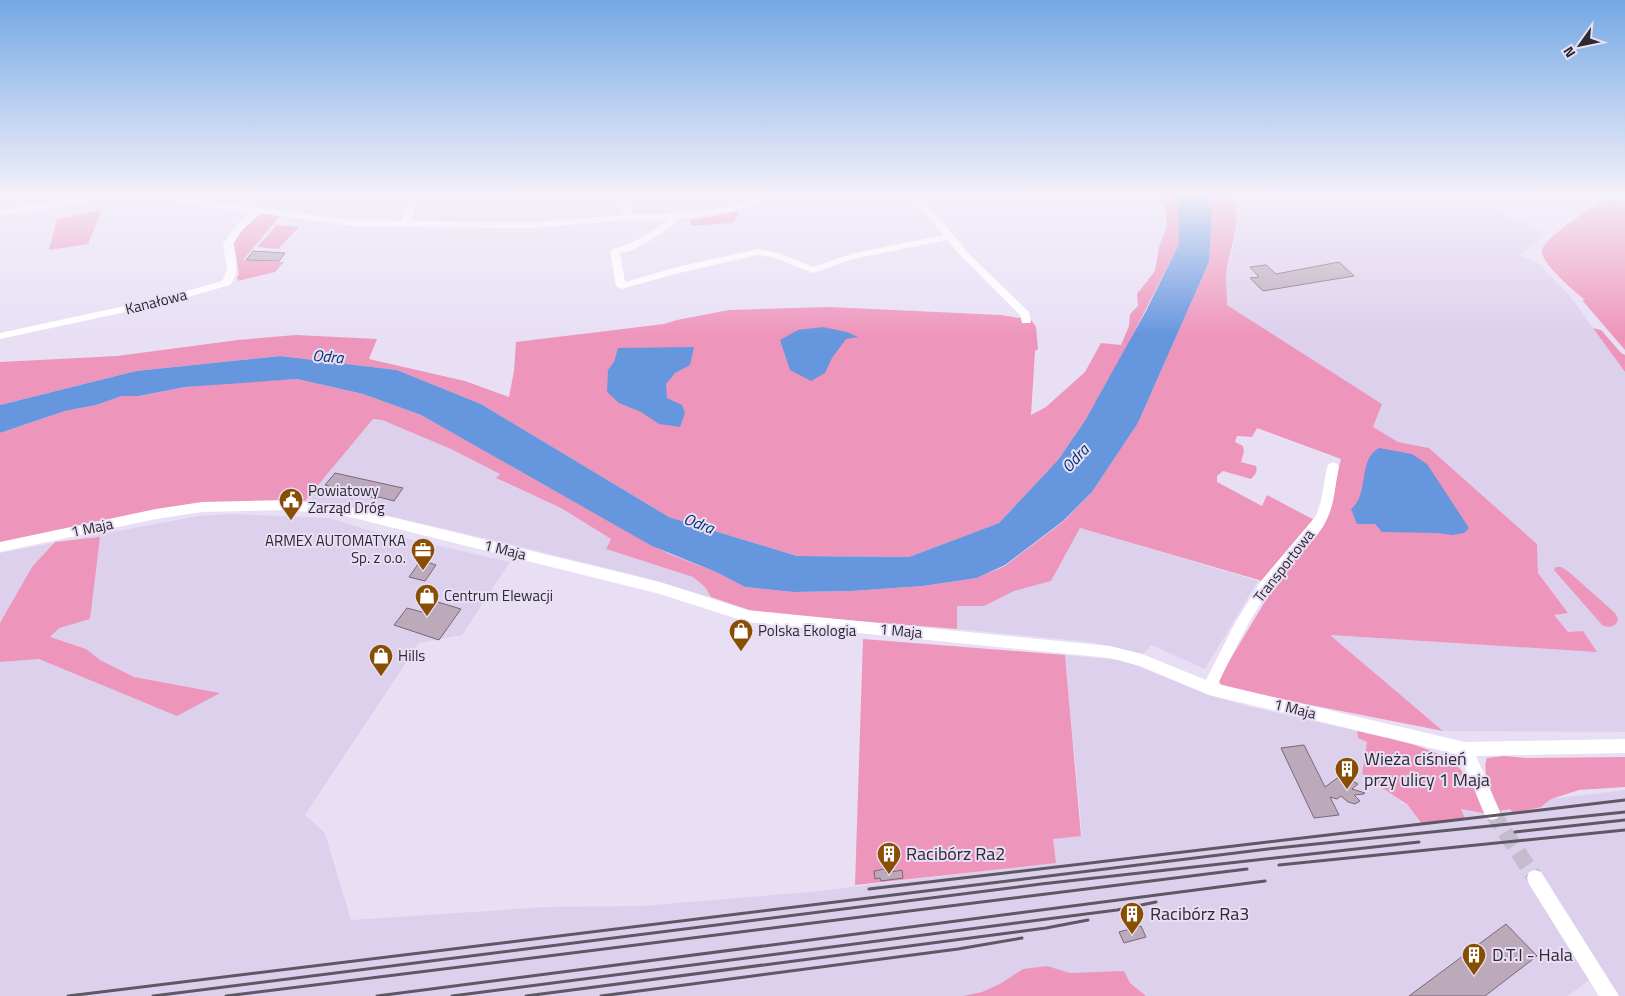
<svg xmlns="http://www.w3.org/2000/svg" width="1625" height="996" viewBox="0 0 1625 996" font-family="'Titillium Web',sans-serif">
<rect width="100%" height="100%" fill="#e8dff5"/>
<!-- built -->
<g fill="#ddd0ed">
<polygon points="1234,195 1468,195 1545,234 1520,255 1540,265 1570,296 1625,372 1625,732 1443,731 1330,635 1406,640 1568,632 1553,614 1568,613 1538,573 1537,544 1429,448 1398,442 1372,427 1382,404 1227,305 1226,276 1236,234 1238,207"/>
<polygon points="372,419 382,420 451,449 501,474 497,479 561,508 611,539 606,549 693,577 705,587 711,597 631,574 459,532 339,505 304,502"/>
<polygon points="231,514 330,518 364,529 510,562 462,635 419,643 305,815 325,833 351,920 546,907 642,906 820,891 1054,862 1052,839 1082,835 1065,655 1118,660 1135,665 1209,695 1247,706 1357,731 1358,738 1367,742 1362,774 1392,793 1402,803 1407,804 1421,823 1465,818 1460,809 1488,814 1510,809 1513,813 1541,807 1551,799 1625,790 1625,996 1618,996 1592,978 1568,996 0,996 0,553 198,516"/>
<polygon points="1080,528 1258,581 1205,669 1151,645 1143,654 1090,642 957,629 957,606 984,605 1014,591 1051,581"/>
</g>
<!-- green -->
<g fill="#ee95bc" fill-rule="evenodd">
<polygon points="1157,195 1177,195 1179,244 1122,356 1086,419 1058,460 999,523 909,557 797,556 669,517 481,404 397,370 280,356 136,371 0,405 0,362 117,356 238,340 296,335 377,339 369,359 465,381 509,397 514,371 516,342 664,324 677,320 729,310 828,307 1001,315 1019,318 1027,314 1036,327 1038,349 1035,351 1031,415 1046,407 1085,372 1101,343 1121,345 1129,326 1130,314 1138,306 1137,294 1155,271 1159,247 1167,226 1165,211"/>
<path d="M1207,195H1234C1243,224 1228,249 1226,277C1226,286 1227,296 1227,305L1382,404L1373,427L1398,442L1429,448L1537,544L1538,573L1568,613L1554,615L1568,632L1583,631L1597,652L1330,635L1443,731L1224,688L1218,680L1273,588L1259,580L1080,528L1051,581L1014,591L984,606H957V629L758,613L711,597L705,587L693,577L606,549L611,539L561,508L496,478L500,474L451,449L382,420L373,419L304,502L202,504L0,544V433L65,411L96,405L122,396H139L185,387L224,383L297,379L363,394L421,415L628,532L667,553L716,572L745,587L793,592L852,591L923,586L977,578L1005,566L1064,521L1092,492L1138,423L1209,262L1212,215ZM1257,428L1341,459L1334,486L1318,522L1267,495L1262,506L1217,482V476L1223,471L1251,479C1255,475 1258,472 1256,466L1241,462L1244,451L1243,446L1235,442L1237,436L1252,437Z"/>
<path d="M1609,197L1625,203V350L1582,300H1585C1574,291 1543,265 1542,252C1541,238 1597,205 1609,197Z"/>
<polygon points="102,210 88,244 49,250 57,219"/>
<path d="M739,211C738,215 736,219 733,222C731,224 697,225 691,226V220Z"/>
<polygon points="260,214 280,216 243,260 284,262 275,272 238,281 237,276 239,275 234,243 239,233"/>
<polygon points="277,225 299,227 278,249 257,247"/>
<polygon points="1593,328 1601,330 1621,353 1625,355 1625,372"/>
<polygon points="100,537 90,619 59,628 50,637 86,649 100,660 134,677 220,693 177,716 39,659 0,662 0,623 32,567 55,542"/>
<polygon points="1556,567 1561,567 1569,572 1615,613 1618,619 1616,624 1611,627 1603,626 1554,570"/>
<polygon points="863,639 1065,655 1081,836 1053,839 1056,863 855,885"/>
<path d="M1357,731C1388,739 1441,746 1462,771C1465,775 1467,781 1469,785H1474L1488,814L1461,809L1465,818L1422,824L1407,804C1404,803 1369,778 1362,774L1367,742L1358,738Z"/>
<path d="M1504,756L1526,758L1625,757V787L1579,790L1551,799L1541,807L1513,813L1510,809L1500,811C1493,800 1481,771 1487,758Z"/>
<polygon points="1047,966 1070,973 1124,971 1130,983 1146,996 963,996 982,992 1000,984 1023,969"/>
</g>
<!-- water -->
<g fill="#6696de">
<polygon points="1177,195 1207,195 1212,215 1209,262 1138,423 1092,492 1063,521 1005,565 977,578 923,586 852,591 793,592 745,587 716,572 652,546 421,415 363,394 297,379 185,387 139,396 122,396 96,405 65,411 0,433 0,405 136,371 280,356 397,370 481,404 669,517 797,556 909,557 999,523 1058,460 1086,419 1146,311 1179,244"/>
<polygon points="823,327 847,332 858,337 846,339 832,358 825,373 811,381 790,370 780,340 798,330"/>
<polygon points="694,347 690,365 675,373 666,384 667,398 682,405 685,413 680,427 659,424 641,412 619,403 607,392 608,370 614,362 618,348"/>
<path d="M1379,448L1412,454L1427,464L1469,528L1464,533L1452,535L1438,533L1382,532L1375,524H1357L1351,509C1370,494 1357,460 1379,448Z"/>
</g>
<!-- building -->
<g fill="#bcaabb" stroke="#786877">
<polygon points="253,251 285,253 279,261 246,260"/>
<polygon points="1339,262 1354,276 1263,291 1250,278 1259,277 1250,267 1266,265 1276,274"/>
<polygon points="335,473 389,485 403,488 394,501 379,497 377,499 325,485"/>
<polygon points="421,560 436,565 425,581 409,577"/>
<polygon points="431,600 461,609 439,640 394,625 407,608 422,612"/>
<polygon points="1304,745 1325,787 1340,776 1348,778 1358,784 1352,789 1365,793 1364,794 1354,795 1360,801 1355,804 1348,802 1341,796 1337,799 1330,797 1339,815 1314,818 1281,748"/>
<polygon points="885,869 886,873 902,870 903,878 881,881 880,878 875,879 874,871"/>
<polygon points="1506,924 1537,956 1485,996 1409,996"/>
<polygon points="1141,926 1146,937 1124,943 1119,932"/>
</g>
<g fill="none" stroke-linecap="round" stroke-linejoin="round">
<!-- minor-tunnel -->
<polyline stroke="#c3bbce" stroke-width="16" stroke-dasharray="16 8" stroke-linecap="butt" points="1492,812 1535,878"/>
<!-- minor -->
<g fill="#fff" fill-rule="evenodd">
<polygon points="95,195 117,195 113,198 0,216 0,210"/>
<path d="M139,195H165L352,220L401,221L412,195H422L419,198L411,221L533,222L623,215L622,199L626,195H635L632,200V214C663,214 692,214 722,208C739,205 755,195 771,195L762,202L729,212L679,219L664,232L633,250L620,253L625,282L677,267L758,249L781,254L813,267L851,254L943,235L911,195H920L968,253L1029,312L1031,321L1030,323H1022L1020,315L962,257L947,240L853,259L813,273L775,258L758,255L679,273L621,289L616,286L610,251L612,249C633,244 651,234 668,219L628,220L533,228L405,227L352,226L261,213L243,229L233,244C236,259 240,273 230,285L167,303L0,339V333L166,297L222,281L227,270L223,244L237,225L251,212L143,198Z"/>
<polygon points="351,195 356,198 354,200 317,201 312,198 317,195"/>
<path d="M1333,462L1337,464L1339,467C1335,484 1335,503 1327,519C1317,541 1296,555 1281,574C1255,608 1236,646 1218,684L1465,742L1625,739V753L1476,756L1500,812L1498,818L1492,820L1486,818L1460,755L1209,695L1140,666L1110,658L747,622L660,594L346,516L288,510L202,512L156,519L0,552V542L156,509L202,502L288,500L346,506L660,582L747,610L1110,646L1142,654L1206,680L1235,623L1261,581L1316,516L1321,501L1327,467L1329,464Z"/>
<polygon points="1535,870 1541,872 1619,996 1599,996 1529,884 1527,878 1529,872"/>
</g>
<!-- rail -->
<g stroke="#5d5863" stroke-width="3">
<polyline points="1515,832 1625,820"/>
<polyline points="1279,865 1625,830"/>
<polyline points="869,889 1625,800"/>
<polyline points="68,996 1277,848 1625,812"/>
<polyline points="153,996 1041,884 1419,842"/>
<polyline points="226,996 1247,869"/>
<polyline points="377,996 1265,881"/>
<polyline points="452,996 1117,910 1156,902"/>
<polyline points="526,996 1046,928 1088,920"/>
<polyline points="601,996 958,949 1022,938"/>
</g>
</g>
<!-- sky -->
<linearGradient id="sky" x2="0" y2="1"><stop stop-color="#74a8e4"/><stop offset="0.58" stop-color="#f5f1fa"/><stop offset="1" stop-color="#f5f1fa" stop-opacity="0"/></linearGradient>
<rect width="1625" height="335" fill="url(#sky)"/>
<!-- icons -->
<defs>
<symbol id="civic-pin" viewBox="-11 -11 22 30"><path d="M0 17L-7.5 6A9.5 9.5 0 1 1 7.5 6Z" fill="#874e04" stroke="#e8dff5"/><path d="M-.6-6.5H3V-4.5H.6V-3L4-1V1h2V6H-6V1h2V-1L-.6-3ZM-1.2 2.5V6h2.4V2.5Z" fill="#fff"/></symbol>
<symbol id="office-pin" viewBox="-11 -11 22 30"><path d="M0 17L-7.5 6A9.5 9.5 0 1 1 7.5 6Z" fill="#874e04" stroke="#e8dff5"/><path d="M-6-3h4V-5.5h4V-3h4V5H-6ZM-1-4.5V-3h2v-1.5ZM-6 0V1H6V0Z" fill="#fff"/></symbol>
<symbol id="shop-pin" viewBox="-11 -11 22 30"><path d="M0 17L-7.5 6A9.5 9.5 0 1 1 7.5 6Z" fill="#874e04" stroke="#e8dff5"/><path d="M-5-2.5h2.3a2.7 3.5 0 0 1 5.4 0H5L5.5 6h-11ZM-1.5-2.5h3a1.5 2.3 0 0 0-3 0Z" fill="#fff"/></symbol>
<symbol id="building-pin" viewBox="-11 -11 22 30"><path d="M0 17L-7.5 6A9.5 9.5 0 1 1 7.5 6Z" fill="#874e04" stroke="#e8dff5"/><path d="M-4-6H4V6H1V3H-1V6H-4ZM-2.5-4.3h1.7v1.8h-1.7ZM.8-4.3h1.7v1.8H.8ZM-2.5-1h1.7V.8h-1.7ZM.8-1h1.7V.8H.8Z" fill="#fff"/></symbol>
</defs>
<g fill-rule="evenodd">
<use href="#civic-pin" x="277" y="486" width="28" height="38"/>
<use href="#office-pin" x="409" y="536" width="28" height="38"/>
<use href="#shop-pin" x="413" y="582" width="28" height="38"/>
<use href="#shop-pin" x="727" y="617" width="28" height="38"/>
<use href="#shop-pin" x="367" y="642" width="28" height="38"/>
<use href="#building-pin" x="1333" y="755" width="28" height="38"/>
<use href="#building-pin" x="875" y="840" width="28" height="38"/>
<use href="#building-pin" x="1118" y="900" width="28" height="38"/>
<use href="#building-pin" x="1460" y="941" width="28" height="38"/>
</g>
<g text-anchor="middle" stroke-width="4" stroke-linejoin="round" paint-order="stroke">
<!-- street labels -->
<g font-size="15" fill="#2d2931" stroke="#e8dff5">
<text transform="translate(156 302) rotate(-14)" y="5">Kanałowa</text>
<text transform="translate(92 528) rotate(-12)" y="5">1 Maja</text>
<text transform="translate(505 550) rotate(14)" y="5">1 Maja</text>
<text transform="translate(1284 566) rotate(-52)" y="5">Transportowa</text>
<text transform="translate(901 631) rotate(5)" y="5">1 Maja</text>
<text transform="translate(1295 709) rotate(14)" y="5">1 Maja</text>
</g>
<!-- poi labels -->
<g font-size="15" fill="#2d2931" stroke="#e8dff5" text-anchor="start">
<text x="308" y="496">Powiatowy<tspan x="308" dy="17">Zarząd Dróg</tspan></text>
<text x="406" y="546" text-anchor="end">ARMEX AUTOMATYKA<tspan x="406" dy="17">Sp. z o.o.</tspan></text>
<text x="444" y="601">Centrum Elewacji</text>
<text x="758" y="636">Polska Ekologia</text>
<text x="398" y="661">Hills</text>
</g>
<!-- water labels -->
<g font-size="16" font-style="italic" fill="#023271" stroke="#e8dff5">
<text transform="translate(328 356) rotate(5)" y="6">Odra</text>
<text transform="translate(1075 458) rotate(-48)" y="6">Odra</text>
<text transform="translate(699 523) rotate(21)" y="6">Odra</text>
</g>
<!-- near-poi labels -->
<g font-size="18" fill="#2d2931" stroke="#e8dff5" text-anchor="start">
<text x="1364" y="765">Wieża ciśnień<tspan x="1364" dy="21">przy ulicy 1 Maja</tspan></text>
<text x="906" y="860">Racibórz Ra2</text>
<text x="1150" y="920">Racibórz Ra3</text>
<text x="1492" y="961">D.T.I - Hala</text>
</g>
</g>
<!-- north arrow -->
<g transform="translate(1580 45) rotate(237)" stroke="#e8dff5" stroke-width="4" paint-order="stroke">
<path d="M0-4L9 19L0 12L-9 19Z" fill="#2d2931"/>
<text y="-8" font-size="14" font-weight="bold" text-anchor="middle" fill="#2d2931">N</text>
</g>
</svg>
